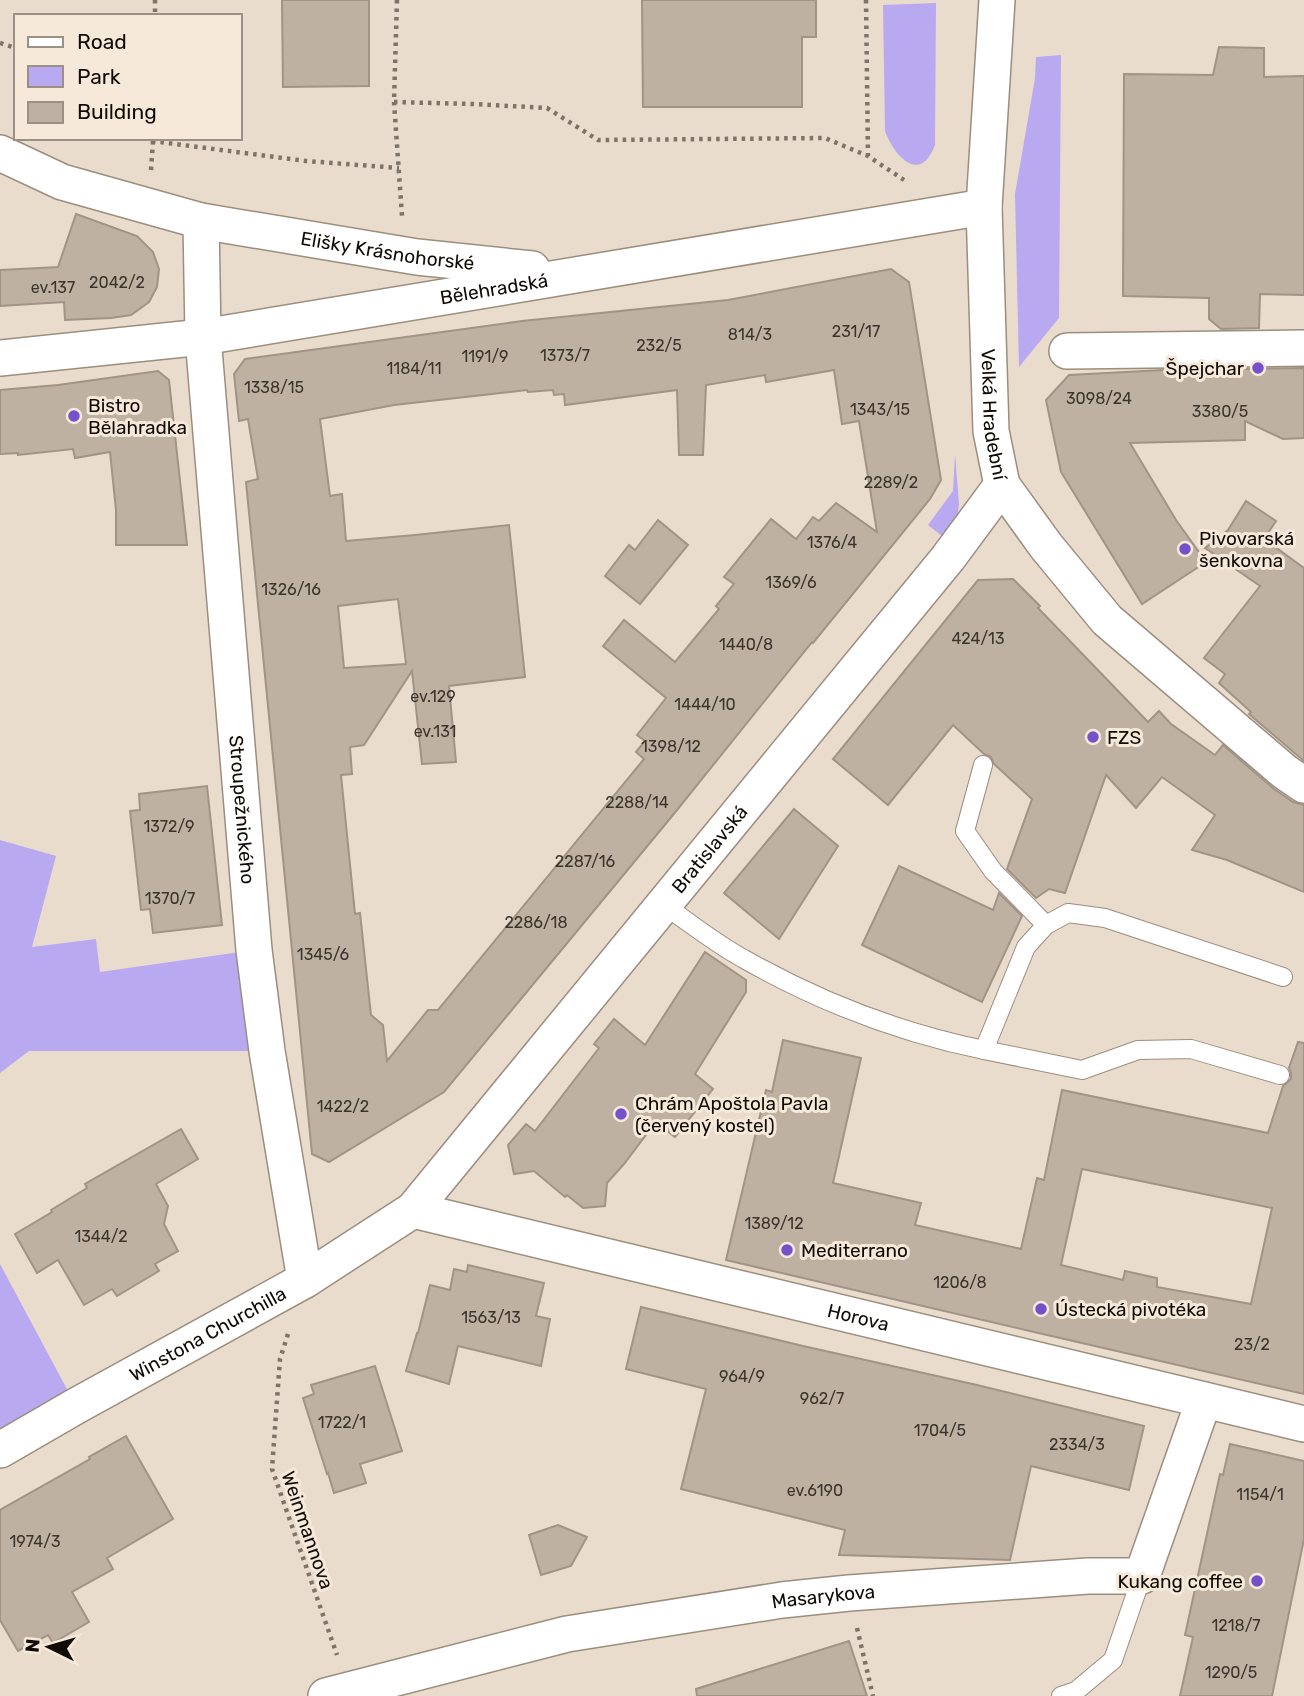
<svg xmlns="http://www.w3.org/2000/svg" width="1304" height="1696" viewBox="0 0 1304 1696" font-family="Rubik,sans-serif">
<rect width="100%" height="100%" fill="#eadccc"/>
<!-- green -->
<g fill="#b9a9f1">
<path d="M936,3L935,145C920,185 894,156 885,131L883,5Z"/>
<polygon points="1061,55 1059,318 1019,367 1015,194 1035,78 1036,57"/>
<polygon points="955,454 959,504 957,519 947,540 928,525 953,491"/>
<polygon points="0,840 56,856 32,947 96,939 100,972 254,950 267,1051 29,1051 0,1073"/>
<polygon points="0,1264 76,1406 0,1450"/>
</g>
<!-- building -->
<g fill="#bfb1a2" stroke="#a19385" stroke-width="2" fill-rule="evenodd">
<polygon points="282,0 369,0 369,86 283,87"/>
<polygon points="642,0 816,0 816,37 802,37 802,107 643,107"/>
<polygon points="1219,47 1264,48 1264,77 1304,76 1304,295 1260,294 1259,328 1221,329 1209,319 1209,298 1123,296 1124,74 1213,75"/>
<polygon points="76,214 137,236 153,252 159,269 157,287 149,302 131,315 111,318 65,320 64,302 0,306 0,270 58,267"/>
<path d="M891,269L909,282L941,480L930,499L813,643L812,642L673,815L444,1092L329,1162L312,1154L246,482L258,479L248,419L239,421L234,374L245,359L522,321L728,300ZM834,370L842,424L859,421L877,532L836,503L819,521L813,517L796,539L771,519L724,577L734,584L716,606L719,609L675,662L624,620L603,646L666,698L637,735L645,741L636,752L644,759L438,1010H428L387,1061L383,1025L371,1015L360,913L355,914L341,775L352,774L350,747L364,745L412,671L422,764L456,762L449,686L525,677L509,525L415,535L346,541L342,494L330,496L320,419L394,405L527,390L528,392L553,390L554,395L564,394L565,405L677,390L679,455H703L706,385L765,375L766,382ZM398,599L406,664L344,668L338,606Z"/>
<polygon points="1304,368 1304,438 1283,439 1245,421 1245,440 1130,443 1176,520 1206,562 1142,604 1061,472 1046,400 1069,375 1163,370"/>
<polygon points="158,371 169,380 187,545 116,545 116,510 110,452 75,458 73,449 18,455 18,453 0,454 0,390 58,385"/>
<polygon points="1246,501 1276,521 1264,539 1304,568 1304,761 1249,714 1251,712 1219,683 1225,674 1204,658 1260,586 1205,548 1228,530"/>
<polygon points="658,520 688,545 640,604 605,576 629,545 635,550"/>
<polygon points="1013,579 1040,606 1038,608 1148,722 1159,711 1171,724 1215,755 1223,745 1274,789 1293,802 1304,805 1304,892 1227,860 1192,850 1215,815 1162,777 1136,808 1106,775 1065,893 1049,889 1036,898 1007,869 1032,799 994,764 991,757 984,754 953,725 888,805 833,759 978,580"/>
<polygon points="207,786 222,925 153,933 150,909 141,910 130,811 140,810 139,794"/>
<polygon points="794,809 838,846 779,939 724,893"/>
<polygon points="899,866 993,910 999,893 1022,916 982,1002 862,945"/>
<polygon points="705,952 746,980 746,992 695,1074 713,1089 675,1137 657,1123 652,1127 624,1164 607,1183 605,1206 583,1208 567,1195 565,1197 534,1171 514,1174 508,1145 526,1124 535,1131 599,1048 594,1044 614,1019 645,1045"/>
<path d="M783,1040L861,1058L833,1183L921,1203L915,1225L1021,1249L1037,1178L1044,1180L1062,1090L1268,1133L1283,1086L1291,1079V1073L1289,1068L1298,1042L1304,1043V1394L1034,1332L726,1260L766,1090L772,1092ZM1082,1169L1272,1208L1251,1304L1157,1287V1278L1125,1271L1123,1280L1061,1265Z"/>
<polygon points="181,1129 198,1159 156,1184 168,1206 164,1224 178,1251 155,1264 159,1271 117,1296 112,1289 84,1305 58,1260 37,1273 15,1234 52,1212 51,1210 87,1188 85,1184"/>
<polygon points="468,1265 544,1283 536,1316 550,1319 541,1366 458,1346 449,1384 406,1371 417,1333 418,1333 430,1285 450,1290 454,1269 467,1272"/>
<polygon points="641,1307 803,1346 977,1385 1144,1426 1129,1490 1031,1466 1010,1560 839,1555 845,1530 681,1489 706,1389 626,1369"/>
<polygon points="375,1366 402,1451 360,1464 366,1483 334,1493 328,1473 327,1474 303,1398 314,1394 311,1385"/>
<polygon points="126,1436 173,1519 107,1558 113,1569 72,1592 89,1622 53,1643 48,1635 18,1651 0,1620 0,1510 90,1459 89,1457"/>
<polygon points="1230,1444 1304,1461 1304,1539 1272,1696 1180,1696 1193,1637 1185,1635 1220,1474 1223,1475"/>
<polygon points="558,1525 587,1537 571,1566 541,1575 529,1535"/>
<polygon points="849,1641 867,1696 697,1696 696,1689"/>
</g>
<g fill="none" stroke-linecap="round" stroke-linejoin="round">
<defs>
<g id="service">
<polyline points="983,765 965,831 993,871 1046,925"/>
<path d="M664,905C690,923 716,944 744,959C818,1001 901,1033 984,1050L1026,947L1046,925L1068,913L1105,918L1283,977"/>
<polyline points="984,1050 1082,1070 1138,1050 1191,1049 1280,1075"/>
<polyline points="1061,1696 1076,1691 1113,1660 1142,1576"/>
</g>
<g id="minor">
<path id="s1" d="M997,0L984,207L991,431L1002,485L1046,546L1107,620L1285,772L1304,785"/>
<path id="s2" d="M0,153L62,182L201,221L203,337L254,950L267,1051L305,1280"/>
<path id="s3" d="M201,221L417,257L532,269"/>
<polyline points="1067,351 1304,348"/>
<path id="s4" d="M0,358L203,337L984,207"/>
<path id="s5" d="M413,1210L1304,1424"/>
<path id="s6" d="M0,1450L76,1406L305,1280L413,1210L948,558L1002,485"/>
<path id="s7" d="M326,1696L567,1634L782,1600L849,1593L1088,1576H1142L1204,1400"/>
</g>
</defs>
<!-- service casing -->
<use href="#service" stroke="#9b8e7f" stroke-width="20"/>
<!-- minor casing -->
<use href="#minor" stroke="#9b8e7f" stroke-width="38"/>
<!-- path -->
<g stroke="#7d7469" stroke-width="4.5" stroke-dasharray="3.5 5" stroke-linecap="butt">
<polyline points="155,0 155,16"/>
<polyline points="397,0 394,102 402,216"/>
<polyline points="866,0 868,156"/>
<polyline points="0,43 16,48"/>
<polyline points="394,102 473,104 547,108 598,140 825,138 868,156 904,180"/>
<polyline points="152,141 306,161 399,168"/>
<polyline points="151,170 153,141"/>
<polyline points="288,1334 280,1359 272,1469 337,1655"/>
<polyline points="857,1628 873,1696"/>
</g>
<!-- service -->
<use href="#service" stroke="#fff" stroke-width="18"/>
<!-- minor -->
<use href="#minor" stroke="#fff" stroke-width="35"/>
</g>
<!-- markers -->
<g fill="#7751ca" stroke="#f7e9d9" stroke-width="2.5">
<circle cx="1258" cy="368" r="7"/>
<circle cx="74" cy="416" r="7"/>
<circle cx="1185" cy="549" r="7"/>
<circle cx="1093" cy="737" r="7"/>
<circle cx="621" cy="1114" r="7"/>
<circle cx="787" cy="1250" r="7"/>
<circle cx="1041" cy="1309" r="7"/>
<circle cx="1257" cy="1581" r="7"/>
</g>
<g text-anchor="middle" stroke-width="6" stroke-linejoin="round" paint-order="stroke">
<!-- number labels -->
<g font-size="16" fill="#3b342d">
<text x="117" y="288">2042/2</text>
<text x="53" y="293">ev.137</text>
<text x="856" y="337">231/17</text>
<text x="750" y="340">814/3</text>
<text x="659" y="351">232/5</text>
<text x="565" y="361">1373/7</text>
<text x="485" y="362">1191/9</text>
<text x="414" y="374">1184/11</text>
<text x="274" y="393">1338/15</text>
<text x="1099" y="404">3098/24</text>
<text x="880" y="415">1343/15</text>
<text x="1220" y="417">3380/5</text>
<text x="891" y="488">2289/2</text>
<text x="832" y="548">1376/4</text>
<text x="791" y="588">1369/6</text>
<text x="291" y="595">1326/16</text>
<text x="978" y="644">424/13</text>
<text x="746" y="650">1440/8</text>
<text x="433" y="702">ev.129</text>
<text x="705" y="710">1444/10</text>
<text x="435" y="737">ev.131</text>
<text x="671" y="752">1398/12</text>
<text x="637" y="808">2288/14</text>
<text x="169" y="832">1372/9</text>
<text x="585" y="867">2287/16</text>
<text x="170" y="904">1370/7</text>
<text x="536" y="928">2286/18</text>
<text x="323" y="960">1345/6</text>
<text x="343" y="1112">1422/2</text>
<text x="774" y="1229">1389/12</text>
<text x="101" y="1242">1344/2</text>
<text x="960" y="1288">1206/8</text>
<text x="491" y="1323">1563/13</text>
<text x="1252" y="1350">23/2</text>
<text x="742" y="1382">964/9</text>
<text x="822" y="1404">962/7</text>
<text x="342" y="1428">1722/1</text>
<text x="940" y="1436">1704/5</text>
<text x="1077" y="1450">2334/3</text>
<text x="815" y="1496">ev.6190</text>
<text x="1260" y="1500">1154/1</text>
<text x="35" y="1547">1974/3</text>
<text x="1236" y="1631">1218/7</text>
<text x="1231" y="1678">1290/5</text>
</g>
<!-- street labels -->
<g font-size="19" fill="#0f0b06" stroke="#f7e9d9">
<text dy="7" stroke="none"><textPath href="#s3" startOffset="189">Elišky Krásnohorské</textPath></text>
<text dy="7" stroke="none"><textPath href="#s4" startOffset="499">Bělehradská</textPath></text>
<text dy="7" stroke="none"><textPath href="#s1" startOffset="415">Velká Hradební</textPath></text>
<text dy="7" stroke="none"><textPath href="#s2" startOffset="803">Stroupežnického</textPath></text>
<text dy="7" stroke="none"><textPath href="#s6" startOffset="945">Bratislavská</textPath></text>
<text dy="7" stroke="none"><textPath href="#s5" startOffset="458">Horova</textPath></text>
<text dy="7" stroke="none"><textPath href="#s6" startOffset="238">Winstona Churchilla</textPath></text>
<text transform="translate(308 1530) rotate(71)" y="7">Weinmannova</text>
<text dy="7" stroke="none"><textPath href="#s7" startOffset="508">Masarykova</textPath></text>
</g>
<!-- poi labels -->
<g font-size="19" fill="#0f0b06" stroke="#f7e9d9" text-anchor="start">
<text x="1244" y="375" text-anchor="end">Špejchar</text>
<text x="88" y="412">Bistro<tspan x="88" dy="22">Bělahradka</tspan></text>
<text x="1199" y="545">Pivovarská<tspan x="1199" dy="22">šenkovna</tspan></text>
<text x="1107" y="744">FZS</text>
<text x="635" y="1110">Chrám Apoštola Pavla<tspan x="635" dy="22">(červený kostel)</tspan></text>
<text x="801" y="1257">Mediterrano</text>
<text x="1055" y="1316">Ústecká pivotéka</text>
<text x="1243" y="1588" text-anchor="end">Kukang coffee</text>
</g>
</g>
<!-- legend -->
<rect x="14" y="14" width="228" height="126" fill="#f7e9d9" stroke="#9a9085" stroke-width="2"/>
<rect x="28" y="37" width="35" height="10" fill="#ffffff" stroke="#9a9085" stroke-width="2"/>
<text x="77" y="49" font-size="21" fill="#0f0b06">Road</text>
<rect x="28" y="66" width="35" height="21" fill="#b9a9f1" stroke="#9a9085" stroke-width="2"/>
<text x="77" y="84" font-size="21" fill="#0f0b06">Park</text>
<rect x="28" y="102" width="35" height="21" fill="#bfb1a2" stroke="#9a9085" stroke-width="2"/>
<text x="77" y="119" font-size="21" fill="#0f0b06">Building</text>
<!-- north arrow -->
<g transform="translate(49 1647) rotate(275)" stroke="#f7e9d9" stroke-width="5" paint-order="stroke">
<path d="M0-5L12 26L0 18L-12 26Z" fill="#0f0b06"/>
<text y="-10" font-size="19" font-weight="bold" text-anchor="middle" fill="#0f0b06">N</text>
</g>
</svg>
